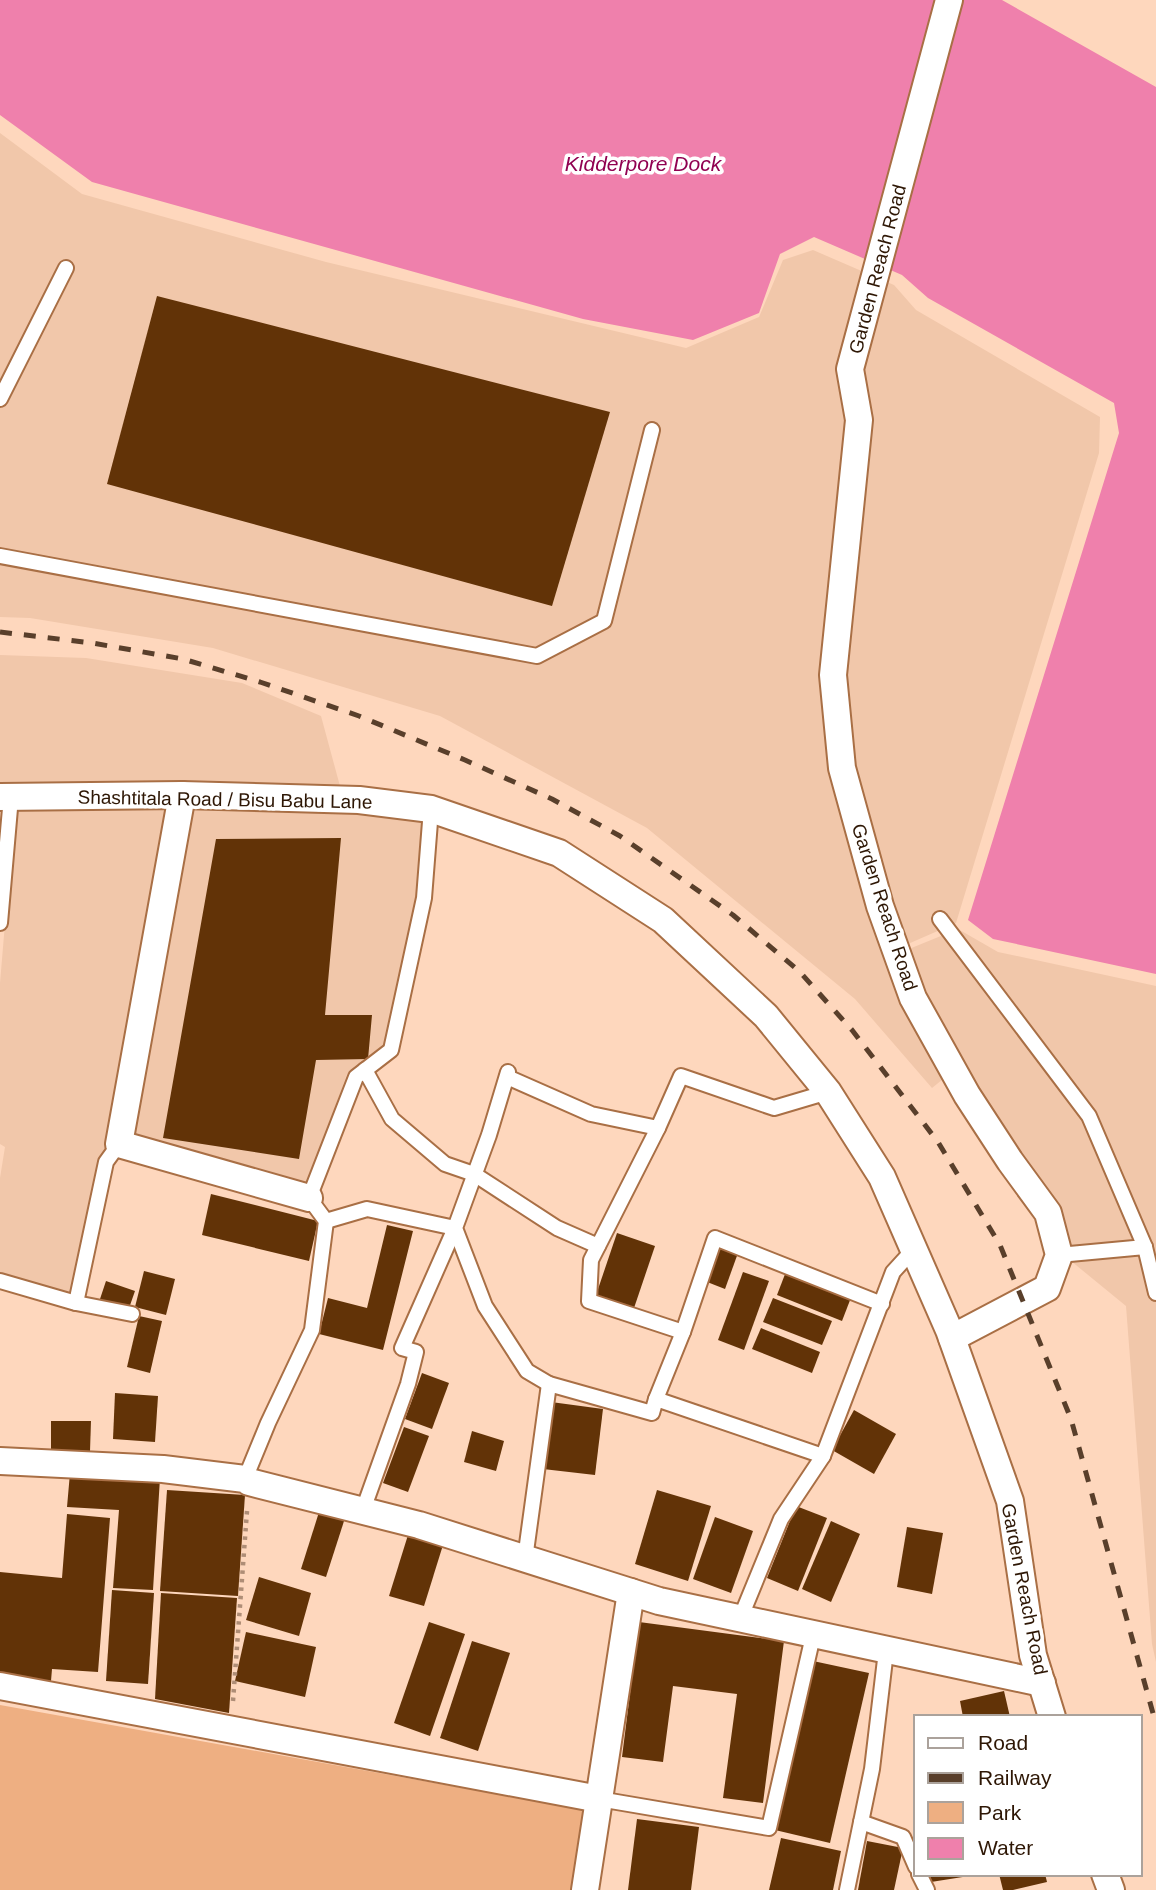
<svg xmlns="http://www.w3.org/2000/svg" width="1156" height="1890" viewBox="0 0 1156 1890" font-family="Arial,sans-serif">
<rect width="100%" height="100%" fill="#fed7bd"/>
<!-- built -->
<g fill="#f1c7aa">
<polygon points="0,133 82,194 326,262 686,348 759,317 783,260 813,250 894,285 916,310 1100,417 1099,453 956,923 885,954 948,1075 932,1088 855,999 647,828 440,716 213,648 30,618 0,617"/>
<polygon points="0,655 86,658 242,683 321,716 347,812 422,818 421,888 389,1045 347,1074 307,1185 112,1137 72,1294 0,1272 0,1178 5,1147 0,1144 0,983 16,792 0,791"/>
<polygon points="958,929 998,952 1156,986 1156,1662 1152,1644 1126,1306 1071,1261 1061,1209 1029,1171 972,1085 925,996 909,949"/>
</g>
<!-- green -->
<polygon fill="#eeaf82" points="0,1705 585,1810 571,1890 0,1890"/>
<!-- water -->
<polygon fill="#ef80ac" points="0,0 1002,0 1156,87 1156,974 993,939 968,920 1119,433 1114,403 928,298 902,275 814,237 780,254 759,313 693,340 583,319 92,182 0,115"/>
<!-- building -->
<g fill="#623307">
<polygon points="157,296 610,412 552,606 107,484"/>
<polygon points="341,838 325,1015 372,1015 368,1059 316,1060 299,1159 163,1138 216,839"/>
<polygon points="211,1194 318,1221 309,1261 202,1235"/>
<polygon points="387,1225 413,1231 383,1350 319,1334 328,1298 367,1308"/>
<polygon points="617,1233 655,1246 633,1311 595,1298"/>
<polygon points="715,1245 738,1253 725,1289 702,1280"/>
<polygon points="787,1269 852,1295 842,1321 777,1295"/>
<polygon points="144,1271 175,1279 166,1315 135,1307"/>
<polygon points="743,1272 769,1281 744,1350 718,1340"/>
<polygon points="106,1281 135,1291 128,1311 99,1302"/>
<polygon points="773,1298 832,1321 822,1345 763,1322"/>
<polygon points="139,1316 162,1321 150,1373 127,1367"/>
<polygon points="761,1328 820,1352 812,1373 752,1349"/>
<polygon points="422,1373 449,1383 432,1429 405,1419"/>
<polygon points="115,1393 158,1396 155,1442 113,1439"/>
<polygon points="551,1402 603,1409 595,1475 543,1469"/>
<polygon points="854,1410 896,1434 874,1474 832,1450"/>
<polygon points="51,1421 91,1421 90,1451 51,1450"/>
<polygon points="404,1427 429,1436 408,1492 383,1483"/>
<polygon points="472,1431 504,1441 496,1471 464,1462"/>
<polygon points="70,1473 160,1478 153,1590 113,1588 119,1510 67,1507"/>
<polygon points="167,1490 245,1495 238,1596 160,1591"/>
<polygon points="657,1490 711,1506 688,1581 635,1564"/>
<polygon points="796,1506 827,1518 798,1591 767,1578"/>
<polygon points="320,1509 345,1518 326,1577 301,1569"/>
<polygon points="67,1514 110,1518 98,1672 52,1669 51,1681 0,1676 0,1572 62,1578"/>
<polygon points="715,1517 753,1531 731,1593 693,1579"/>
<polygon points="831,1521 860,1534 831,1602 802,1589"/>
<polygon points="907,1527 943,1533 932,1594 897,1587"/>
<polygon points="408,1535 443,1545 424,1606 389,1596"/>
<polygon points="259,1577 311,1593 299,1636 246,1620"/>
<polygon points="112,1590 154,1593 148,1684 106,1681"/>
<polygon points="161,1593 237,1598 229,1713 155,1699"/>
<polygon points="429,1622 465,1634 430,1736 394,1723"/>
<polygon points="639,1622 784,1641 763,1803 723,1798 737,1694 673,1686 663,1762 622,1757"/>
<polygon points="246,1632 316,1647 305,1697 235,1681"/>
<polygon points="472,1641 510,1653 478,1751 440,1738"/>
<polygon points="813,1661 869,1673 830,1843 775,1830"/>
<polygon points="1004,1691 1010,1717 963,1717 960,1701"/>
<polygon points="637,1819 699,1827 691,1890 628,1890"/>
<polygon points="781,1838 841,1851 833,1890 769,1890"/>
<polygon points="867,1841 903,1848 894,1890 858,1890"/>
<polygon points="930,1874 969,1874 969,1876 931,1882"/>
<polygon points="999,1874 1045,1874 1047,1882 1013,1890 1003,1890"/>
</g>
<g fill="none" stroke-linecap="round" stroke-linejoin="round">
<defs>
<g id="lane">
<polyline points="0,399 66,268"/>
<polyline points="0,556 537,656 604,621 652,430"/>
<polyline points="940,919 1089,1116 1145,1247 1156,1293"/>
<polyline points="0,923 11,797"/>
<polyline points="365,1070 392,1119 445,1164 474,1174 557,1228 598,1246"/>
<polyline points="508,1072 489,1135 455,1228 485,1306 527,1371 549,1384"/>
<polyline points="507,1077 591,1114 658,1128"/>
<polyline points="326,1221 367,1209 455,1228 402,1348 416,1352 408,1384 363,1510"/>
<polyline points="1059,1255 1145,1247"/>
<polyline points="0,1281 76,1303 132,1314"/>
<polyline points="76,1303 106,1162 119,1144"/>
<polyline points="683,1332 589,1301 591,1260 658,1128 681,1076 774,1108 828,1092"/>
<polyline points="656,1399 683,1332 715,1238 882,1304"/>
<polyline points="245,1479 268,1423 312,1330 326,1221 309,1198 356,1077 391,1050 424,898 431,809"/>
<polyline points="525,1559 549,1384 652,1413 656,1399 823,1456"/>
<polyline points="740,1619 781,1519 823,1456 893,1272 914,1249"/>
<polyline points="599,1799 769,1828 813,1636"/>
<polyline points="861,1822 903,1837 916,1867"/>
<polyline points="919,1874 927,1890"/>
<polyline points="847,1890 872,1769 886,1651"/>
</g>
<g id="street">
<polyline points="949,0 850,369 859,420 833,675 842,768 880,906 913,998 967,1095 1010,1161 1048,1213 1059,1255 1047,1288 952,1338"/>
<polyline points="182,795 119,1144 309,1198"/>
<polyline points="0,797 182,795 359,800 431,809 559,853 663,920 766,1016 828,1092 882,1177 949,1330 1010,1501 1033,1655 1052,1717"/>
<polyline points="0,1461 163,1469 245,1479 249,1482 419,1525 659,1601 1042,1683"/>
<polyline points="0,1686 599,1799"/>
<polyline points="1105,1874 1111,1890"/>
<polyline points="585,1890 631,1592"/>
</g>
</defs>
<!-- lane casing -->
<use href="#lane" stroke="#a96f45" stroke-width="18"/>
<!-- street casing -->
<use href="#street" stroke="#a96f45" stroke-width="30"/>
<!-- path -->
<polyline stroke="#ae8d76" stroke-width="4.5" stroke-dasharray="3.5 5" stroke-linecap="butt" points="233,1701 247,1511"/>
<!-- lane -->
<use href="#lane" stroke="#fff" stroke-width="14"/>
<!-- street -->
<use href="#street" stroke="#fff" stroke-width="26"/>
<!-- rail -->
<polyline stroke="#593f2b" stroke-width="5" stroke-dasharray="12 12" stroke-linecap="butt" points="0,632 92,643 183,659 260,682 359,716 465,760 552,799 620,836 733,915 799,971 852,1030 938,1142 1000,1245 1071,1419 1156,1724"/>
</g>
<g text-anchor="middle" stroke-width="7" stroke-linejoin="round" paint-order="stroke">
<!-- street labels -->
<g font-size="19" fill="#2e1705" stroke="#fff">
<text transform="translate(877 269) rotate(-75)" y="7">Garden Reach Road</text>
<text transform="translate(225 799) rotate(1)" y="7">Shashtitala Road / Bisu Babu Lane</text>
<text transform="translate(885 907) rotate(72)" y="7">Garden Reach Road</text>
<text transform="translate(1025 1589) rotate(79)" y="7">Garden Reach Road</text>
</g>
<!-- water labels -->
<g font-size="21" font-style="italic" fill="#900151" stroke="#fff">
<text x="643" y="171">Kidderpore Dock</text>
</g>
</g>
<!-- legend -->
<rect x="914" y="1715" width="228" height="161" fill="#ffffff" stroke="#aba29b" stroke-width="2"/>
<rect x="928" y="1738" width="35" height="10" fill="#ffffff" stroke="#aba29b" stroke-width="2"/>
<text x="978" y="1750" font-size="21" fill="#2e1705">Road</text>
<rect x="928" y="1773" width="35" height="10" fill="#593f2b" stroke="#aba29b" stroke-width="2"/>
<text x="978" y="1785" font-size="21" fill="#2e1705">Railway</text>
<rect x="928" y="1802" width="35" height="21" fill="#eeaf82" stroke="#aba29b" stroke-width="2"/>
<text x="978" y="1820" font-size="21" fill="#2e1705">Park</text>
<rect x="928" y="1838" width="35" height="21" fill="#ef80ac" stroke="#aba29b" stroke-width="2"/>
<text x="978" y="1855" font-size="21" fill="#2e1705">Water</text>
</svg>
